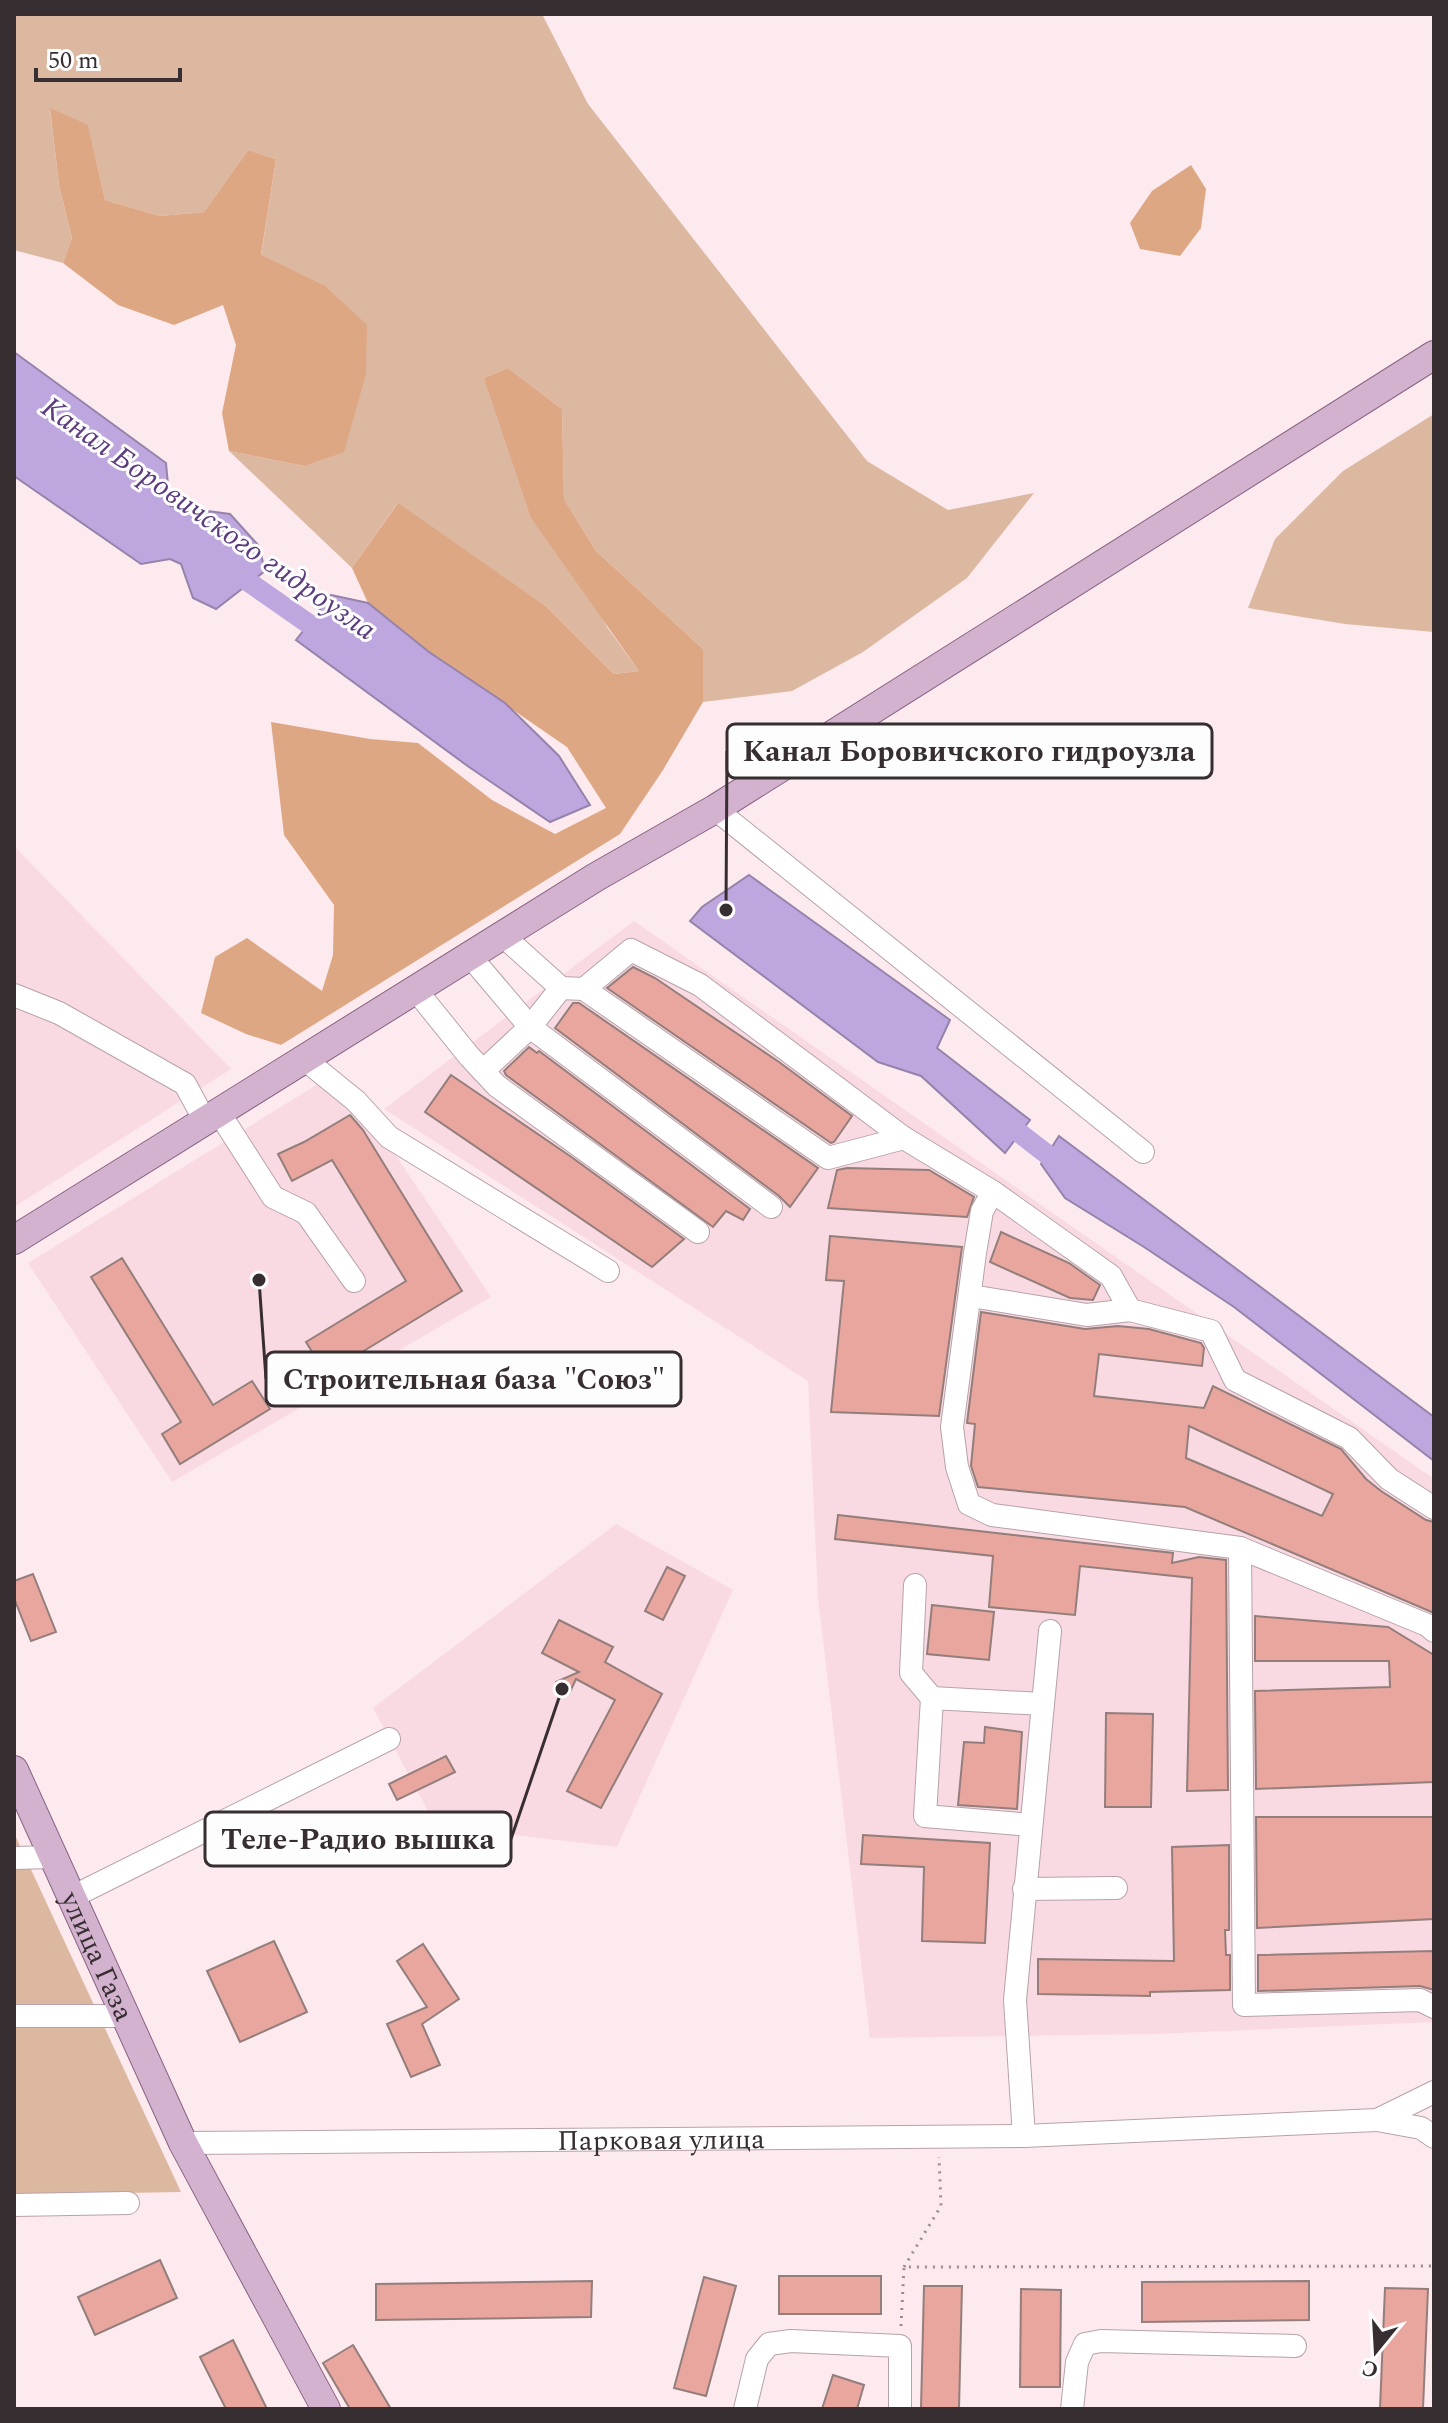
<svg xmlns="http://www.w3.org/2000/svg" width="1448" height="2423" viewBox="0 0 1448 2423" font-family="Spectral,serif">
<rect width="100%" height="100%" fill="#fdeaef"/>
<!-- built -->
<g fill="#f9dae2">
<polygon points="14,846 231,1069 14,1207"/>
<polygon points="634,921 1434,1479 1434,2022 1156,2034 870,2038 818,1598 808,1381 384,1109"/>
<polygon points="339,1071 491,1297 172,1482 28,1263"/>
<polygon points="616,1524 733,1590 617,1847 436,1826 373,1708"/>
</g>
<!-- green -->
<g fill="#dcb8a1">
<polygon points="14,14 542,14 588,104 867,461 948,510 1034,493 967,578 863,652 792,691 703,702 703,649 596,551 564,499 562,409 508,368 484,378 607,627 639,671 614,674 547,607 397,504 352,568 229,451 304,466 324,285 261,256 276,159 248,150 204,212 160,216 105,200 88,126 50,109 59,185 72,238 63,263 14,250"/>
<polygon points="1434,414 1434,632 1345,624 1248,608 1275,539 1343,471"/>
<polygon points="14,1833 181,2192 14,2195"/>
</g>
<!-- forest -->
<g fill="#dea783">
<polygon points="50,108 88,125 105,200 160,216 204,212 248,150 276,159 261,255 324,285 367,325 366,374 344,452 304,466 229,451 222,413 236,345 223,305 174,325 118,305 63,263 72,238 59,185"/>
<polygon points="1191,165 1206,189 1201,228 1180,256 1140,249 1130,223 1152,191"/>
<polygon points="508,368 562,409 564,499 596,551 703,649 703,702 663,770 620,834 281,1045 246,1034 201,1013 215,957 247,938 322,991 333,955 334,905 284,835 271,722 370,739 418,743 492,800 555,834 606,808 567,747 429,652 368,603 352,568 398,503 547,607 614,674 639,671 531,518 484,378"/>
</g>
<!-- water -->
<g fill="#bea7df" stroke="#9683ab" stroke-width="2">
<polygon points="14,352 166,463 170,506 230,514 259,546 265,571 216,609 193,598 181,564 170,559 141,564 14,476"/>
<polygon points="331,595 368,603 429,652 505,703 559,756 590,805 550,822 469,767 296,640"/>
<polygon points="749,875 950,1020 937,1048 1030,1120 1005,1153 921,1076 878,1062 690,921 702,907"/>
<polygon points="1059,1136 1434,1417 1434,1461 1234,1307 1144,1247 1065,1198 1041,1164"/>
</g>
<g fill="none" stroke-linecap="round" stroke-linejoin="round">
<!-- canal -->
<g stroke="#bea7df" stroke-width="20">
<polyline points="227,567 329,638"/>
<polyline points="1000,1118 1066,1169"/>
</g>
</g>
<!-- building -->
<g fill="#e9a69e" stroke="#937e7c" stroke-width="2" fill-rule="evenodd">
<polygon points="633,967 655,978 779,1062 852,1116 834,1142 831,1143 607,988"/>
<polygon points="573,1003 579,1003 818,1168 790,1207 779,1196 555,1028"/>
<polygon points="529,1047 537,1053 539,1051 750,1209 743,1220 726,1211 713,1227 506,1075 504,1071"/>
<polygon points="451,1075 570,1156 684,1239 652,1267 425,1112"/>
<polygon points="350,1115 363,1130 462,1291 326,1374 306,1342 406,1281 332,1160 292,1181 278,1154 304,1142"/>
<polygon points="847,1168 929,1170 974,1197 967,1217 828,1208 837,1170"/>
<polygon points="1001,1232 1069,1263 1100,1285 1093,1300 1070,1298 990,1262"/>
<polygon points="830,1236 962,1247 939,1416 831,1412 844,1281 826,1280"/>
<polygon points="122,1258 213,1405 252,1381 270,1409 180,1464 162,1434 181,1422 91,1277"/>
<path d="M981,1312L1085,1329L1118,1326L1149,1329L1201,1343L1204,1348L1202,1366L1099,1354L1094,1396L1204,1408L1213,1386L1341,1449L1366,1479L1381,1491L1426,1520L1434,1522V1613L1185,1507L978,1487L971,1466L975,1424L967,1423ZM1189,1426L1333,1494L1322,1516L1186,1458Z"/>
<polygon points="838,1515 1173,1553 1172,1563 1199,1557 1226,1560 1228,1790 1187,1791 1192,1578 1080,1566 1075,1615 989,1607 993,1556 835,1539"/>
<polygon points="667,1567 685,1576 663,1620 645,1611"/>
<polygon points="33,1574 56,1632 31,1641 14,1598 14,1581"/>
<polygon points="932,1605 994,1612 989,1660 927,1654"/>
<polygon points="1255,1616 1388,1627 1434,1655 1434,1782 1256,1789 1255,1691 1390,1687 1389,1661 1255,1661"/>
<polygon points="559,1620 613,1647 605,1662 662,1694 601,1808 567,1791 615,1700 576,1679 569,1694 564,1697 558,1696 554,1692 556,1682 579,1672 542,1653"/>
<polygon points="1106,1713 1153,1714 1151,1807 1105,1807"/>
<polygon points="985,1727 1022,1732 1017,1809 958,1805 964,1742 984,1743"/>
<polygon points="446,1756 455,1772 397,1800 389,1784"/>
<polygon points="1256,1817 1434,1817 1434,1919 1257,1928"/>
<polygon points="863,1835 990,1843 985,1943 922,1941 924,1867 861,1864"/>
<polygon points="1229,1845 1229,1930 1225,1930 1226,1955 1230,1955 1230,1990 1150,1992 1150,1996 1038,1994 1038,1959 1174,1961 1172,1847"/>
<polygon points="274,1941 307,2012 240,2042 207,1971"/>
<polygon points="423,1944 459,1999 422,2024 440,2065 411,2077 387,2024 427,2007 397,1961"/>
<polygon points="1434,1951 1434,1990 1420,1986 1258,1991 1258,1955"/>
<polygon points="160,2260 177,2298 95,2335 78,2297"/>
<rect x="779" y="2276" width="102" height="38"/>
<polygon points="704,2277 736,2286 706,2396 674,2388"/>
<polygon points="592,2281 591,2317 376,2320 376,2284"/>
<polygon points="1309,2281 1309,2320 1142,2322 1142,2282"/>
<polygon points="924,2286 962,2286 959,2409 921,2409"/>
<polygon points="1385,2288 1428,2289 1423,2409 1380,2409"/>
<polygon points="1021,2289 1061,2290 1060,2387 1020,2387"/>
<polygon points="233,2340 267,2409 226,2409 200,2357"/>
<polygon points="353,2345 391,2409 350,2409 323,2363"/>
<polygon points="833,2375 864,2385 857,2409 822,2409"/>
</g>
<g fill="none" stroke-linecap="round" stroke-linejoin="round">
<defs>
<g id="minor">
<polyline points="715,809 1143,1152"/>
<polyline points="502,935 561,988 584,989 631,950 700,985 904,1138 993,1192 1111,1276 1130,1310 1211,1331 1235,1380 1349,1438 1389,1479 1434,1508"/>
<polyline points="469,955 530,1027 771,1207"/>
<polyline points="415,989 469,1056 497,1086 698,1232"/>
<polyline points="584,989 828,1158 904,1138"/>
<polyline points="14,995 59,1013 185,1084 204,1119"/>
<polyline points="303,1058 356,1101 389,1137 608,1271"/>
<polyline points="483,1071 530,1027 561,988"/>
<polyline points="218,1111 273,1197 306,1213 354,1281"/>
<polyline points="993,1192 982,1211 975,1253 952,1427 957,1467 969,1504 992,1515 1240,1548 1427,1625 1434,1631"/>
<polyline points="971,1296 1087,1315 1130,1310"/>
<polyline points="1240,1548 1244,2005 1420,2000 1434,2007"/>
<polyline points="915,1585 911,1673 932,1698"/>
<polyline points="1043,1704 1050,1631"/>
<polyline points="14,1858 52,1857"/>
<polyline points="1024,1889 1116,1888"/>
<polyline points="70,1898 389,1739"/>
<polyline points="14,2016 124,2016"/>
<polyline points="1377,2120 1421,2128 1434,2137"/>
<polyline points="1024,2136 1015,2000 1043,1704 932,1698 925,1816 1031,1825"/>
<path id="s1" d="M183,2143L1024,2136L1377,2120L1434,2092"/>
<polyline points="14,2205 128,2203"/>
<polyline points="745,2409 757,2359 769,2344 791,2341 900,2346 900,2409"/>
<polyline points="1072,2409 1077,2362 1085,2344 1101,2341 1295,2346"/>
</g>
<g id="major">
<polyline points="14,1240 596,877 715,809 1434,355"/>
<path id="s2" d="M14,1770L183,2143L326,2409"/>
</g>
</defs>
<!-- minor casing -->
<use href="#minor" stroke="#b7a2a8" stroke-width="24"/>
<!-- major casing -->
<use href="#major" stroke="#886282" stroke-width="30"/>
<!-- path -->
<g stroke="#998b8f" stroke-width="3" stroke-dasharray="2 6" stroke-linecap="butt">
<polyline points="904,2267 941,2206 939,2157"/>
<polyline points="901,2326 904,2267 1434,2266"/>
</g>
<!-- minor -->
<use href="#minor" stroke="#fff" stroke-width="22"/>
<!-- major -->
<use href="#major" stroke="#d2b2ce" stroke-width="28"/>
</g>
<g text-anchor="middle" stroke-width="6" stroke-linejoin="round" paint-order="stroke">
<!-- street labels -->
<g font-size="28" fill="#372e31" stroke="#fdfdfd">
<text dy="10" stroke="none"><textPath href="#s2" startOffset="204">улица Газа</textPath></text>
<text dy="10" stroke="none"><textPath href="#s1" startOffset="478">Парковая улица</textPath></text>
</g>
<!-- water labels -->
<g font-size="30" font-style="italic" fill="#5b3c7f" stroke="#fdfdfd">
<text transform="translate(209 518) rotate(35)" y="10">Канал Боровичского гидроузла</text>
</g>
</g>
<!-- callouts -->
<path fill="none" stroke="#372e31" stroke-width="3" d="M726 910L727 751M259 1280L266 1379M562 1689L511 1839"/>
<g fill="#372e31" stroke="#fdfdfd" stroke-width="3">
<circle cx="726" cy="910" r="8"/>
<circle cx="259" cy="1280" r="8"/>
<circle cx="562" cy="1689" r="8"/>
</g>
<g fill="#fdfdfd" stroke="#372e31" stroke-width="3">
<rect x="727" y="724" width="485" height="54" rx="8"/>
<rect x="266" y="1352" width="415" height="54" rx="8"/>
<rect x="205" y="1812" width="306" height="54" rx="8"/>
</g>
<g font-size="30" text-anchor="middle" font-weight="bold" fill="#372e31">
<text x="969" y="761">Канал Боровичского гидроузла</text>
<text x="474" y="1389">Строительная база "Союз"</text>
<text x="358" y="1849">Теле-Радио вышка</text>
</g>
<!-- border -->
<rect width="1448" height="2423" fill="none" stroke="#372e31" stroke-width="32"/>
<!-- north arrow -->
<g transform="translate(1376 2351) rotate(198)" stroke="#fdfdfd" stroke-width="6" paint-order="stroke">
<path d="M0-6L14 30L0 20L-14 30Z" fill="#372e31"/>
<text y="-12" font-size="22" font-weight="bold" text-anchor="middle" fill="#372e31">С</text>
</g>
<!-- scale -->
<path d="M36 68v12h144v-12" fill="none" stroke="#372e31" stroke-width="4"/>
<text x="48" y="68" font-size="24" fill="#372e31" stroke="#fdfdfd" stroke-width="6" paint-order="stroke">50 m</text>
</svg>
